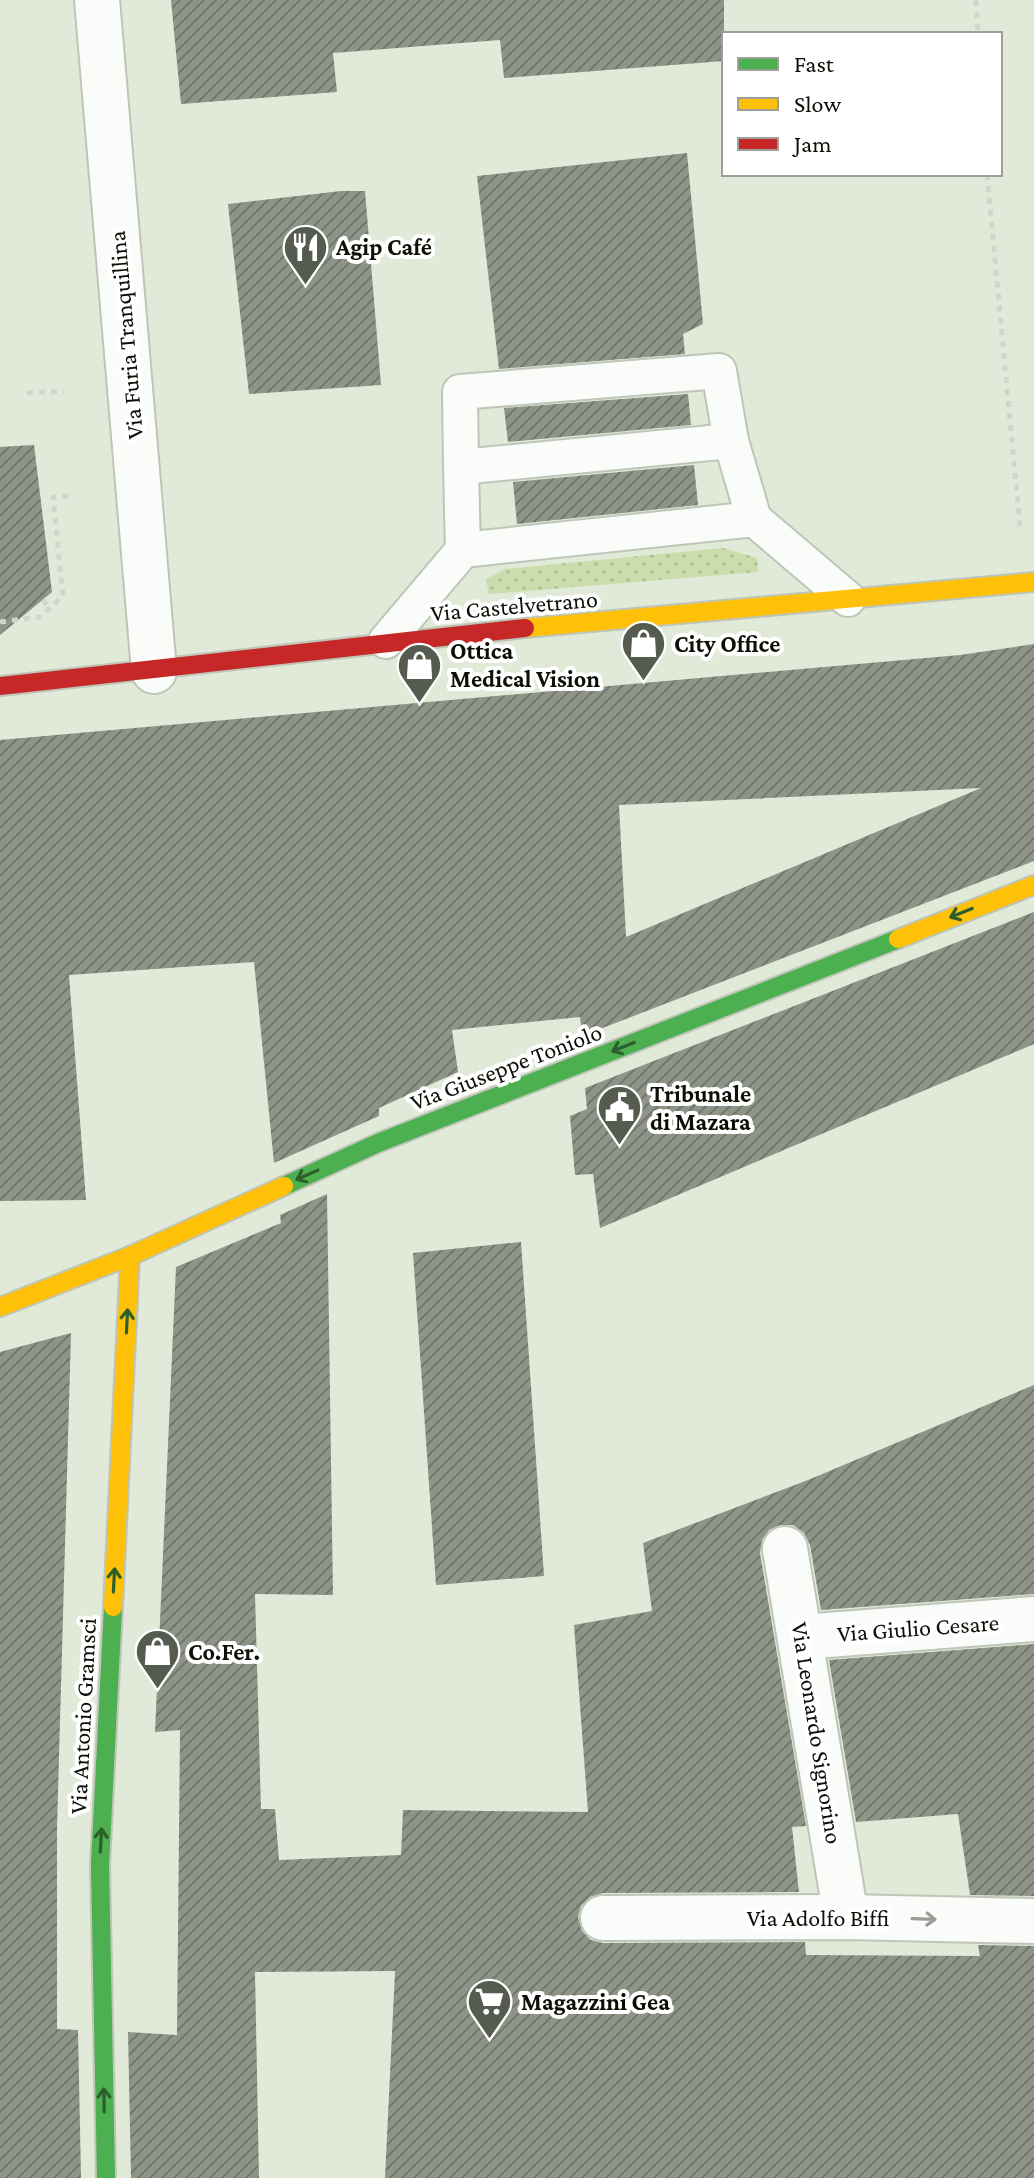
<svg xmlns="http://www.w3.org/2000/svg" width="1034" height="2178" viewBox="0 0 1034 2178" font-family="'Crimson Pro',serif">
<defs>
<pattern id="grass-dots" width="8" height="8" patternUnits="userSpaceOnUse" patternTransform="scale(2)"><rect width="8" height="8" fill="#c9ddad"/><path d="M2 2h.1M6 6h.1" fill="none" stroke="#abbc93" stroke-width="1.8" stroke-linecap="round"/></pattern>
<pattern id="building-hatch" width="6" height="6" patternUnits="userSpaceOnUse" patternTransform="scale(2)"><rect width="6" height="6" fill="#8e9487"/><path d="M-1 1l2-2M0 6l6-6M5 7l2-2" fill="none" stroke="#72776c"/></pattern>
</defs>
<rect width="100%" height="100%" fill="#e1e9d8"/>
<!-- grass -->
<polygon fill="url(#grass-dots)" points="723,548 757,558 758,572 489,594 486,579 505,569"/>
<!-- building -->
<g fill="url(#building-hatch)" fill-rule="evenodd">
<polygon points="171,0 724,0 724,61 504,78 500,40 333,53 337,92 181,104"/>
<polygon points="687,153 703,324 683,334 685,354 499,369 477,176"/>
<polygon points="341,191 365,191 381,385 249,394 228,204"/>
<polygon points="688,394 691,425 508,442 504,408"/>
<polygon points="34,445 52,592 0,635 0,447"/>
<polygon points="694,465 698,505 517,524 513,482"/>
<path d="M1034,644V861L582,1036L580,1017L452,1030L458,1072L379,1108V1116L274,1163L254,962L69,975L86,1200L0,1201V740L960,655ZM981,788L626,937L619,805Z"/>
<polygon points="1034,912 1034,1044 600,1228 593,1174 575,1175 570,1116 587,1109 585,1088"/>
<polygon points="327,1194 333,1595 255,1594 261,1809 275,1809 279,1860 401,1855 403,1810 588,1812 574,1625 652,1611 643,1543 808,1480 1034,1385 1034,1594 821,1610 810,1545 804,1533 793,1525 780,1525 769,1530 762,1540 760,1553 806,1826 792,1827 799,1892 603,1893 590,1897 581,1906 578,1917 582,1931 591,1940 603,1943 805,1942 806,1955 980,1956 978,1945 1034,1946 1034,2178 385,2178 395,1971 255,1972 259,2178 131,2178 128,2032 177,2035 180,1730 155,1732 176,1267 281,1223 280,1215"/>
<polygon points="521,1242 544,1576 436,1585 413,1253"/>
<polygon points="71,1333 57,1828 57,2029 78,2030 81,2178 0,2178 0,1352"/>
<polygon points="1034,1644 1034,1896 970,1895 958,1814 856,1822 829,1660"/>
</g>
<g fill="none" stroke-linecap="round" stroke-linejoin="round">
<defs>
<g id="lane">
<polyline points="461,467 460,392 719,371 731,441"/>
<polyline points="463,550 461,467 731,441 754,519"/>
<polyline points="386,641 463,550 754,519 848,599"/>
</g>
<g id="street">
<polyline points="97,0 154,671"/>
<polyline points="785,1549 846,1917"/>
<polyline points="802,1637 1034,1619"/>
<polyline points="603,1918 846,1917 1034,1921"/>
</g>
<g id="fast">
<polyline points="284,1186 378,1143 898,939"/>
<polyline points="106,2178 100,1865 113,1607"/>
</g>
<g id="slow">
<polyline points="525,628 1034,582"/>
<polyline points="898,939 1034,885"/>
<polyline points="0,1307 130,1256 284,1186"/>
<polyline points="113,1607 130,1256"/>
</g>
<polyline id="jam" points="0,686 525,628"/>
</defs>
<!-- lane casing -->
<use href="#lane" stroke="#bfc5b8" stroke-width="38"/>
<!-- street casing -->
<use href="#street" stroke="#bfc5b8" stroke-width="48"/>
<!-- fast casing -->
<use href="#fast" stroke="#bfc5b8" stroke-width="22"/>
<!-- slow casing -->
<use href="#slow" stroke="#bfc5b8" stroke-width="22"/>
<!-- jam casing -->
<use href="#jam" stroke="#bfc5b8" stroke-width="22"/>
<!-- path -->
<g stroke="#d2d4cf" stroke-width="5" stroke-dasharray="6 6" stroke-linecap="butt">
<polyline points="976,0 978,34"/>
<polyline points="987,174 1020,527"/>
<polyline points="27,393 64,391"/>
<polyline points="43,600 50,609"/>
<polyline points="0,622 40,617 63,596 53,497 73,496"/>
</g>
<!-- lane -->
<use href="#lane" stroke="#fafcf9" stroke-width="34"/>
<!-- street -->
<use href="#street" stroke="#fafcf9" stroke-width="44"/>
<!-- fast -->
<use href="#fast" stroke="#4caf50" stroke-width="18"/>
<!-- slow -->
<use href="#slow" stroke="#ffc107" stroke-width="18"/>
<!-- jam -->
<use href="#jam" stroke="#c62828" stroke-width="18"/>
</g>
<!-- one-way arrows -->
<defs><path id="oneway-shaft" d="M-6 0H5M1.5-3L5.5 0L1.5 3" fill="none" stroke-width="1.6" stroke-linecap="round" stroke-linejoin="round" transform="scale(2)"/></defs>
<g stroke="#2c5f2a">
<use href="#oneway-shaft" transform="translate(961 913) rotate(158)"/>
<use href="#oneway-shaft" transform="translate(623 1047) rotate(158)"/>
<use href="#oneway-shaft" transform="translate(307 1175) rotate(156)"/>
<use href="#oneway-shaft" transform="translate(127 1321) rotate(-87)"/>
<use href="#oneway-shaft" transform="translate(114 1580) rotate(-87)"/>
<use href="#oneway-shaft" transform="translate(101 1840) rotate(-87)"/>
<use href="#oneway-shaft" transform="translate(104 2100) rotate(-91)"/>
</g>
<use stroke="#9a9d97" href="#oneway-shaft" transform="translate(924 1919) rotate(2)"/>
<!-- icons -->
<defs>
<symbol id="restaurant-pin" viewBox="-11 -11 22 30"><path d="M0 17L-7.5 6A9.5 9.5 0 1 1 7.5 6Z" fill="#565b4f" stroke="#fff"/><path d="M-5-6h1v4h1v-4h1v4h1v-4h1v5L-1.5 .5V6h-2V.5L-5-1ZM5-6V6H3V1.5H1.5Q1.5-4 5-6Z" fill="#fff"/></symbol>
<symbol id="shop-pin" viewBox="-11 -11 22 30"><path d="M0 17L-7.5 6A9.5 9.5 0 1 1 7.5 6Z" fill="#565b4f" stroke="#fff"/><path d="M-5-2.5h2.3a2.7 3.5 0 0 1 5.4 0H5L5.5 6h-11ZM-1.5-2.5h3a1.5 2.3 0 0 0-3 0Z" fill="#fff"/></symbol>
<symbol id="civic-pin" viewBox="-11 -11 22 30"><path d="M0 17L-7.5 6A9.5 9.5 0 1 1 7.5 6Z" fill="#565b4f" stroke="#fff"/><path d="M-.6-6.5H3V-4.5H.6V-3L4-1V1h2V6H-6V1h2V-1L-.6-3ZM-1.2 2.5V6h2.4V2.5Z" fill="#fff"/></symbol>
<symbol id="supermarket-pin" viewBox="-11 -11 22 30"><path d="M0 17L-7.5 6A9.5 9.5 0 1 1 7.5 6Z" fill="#565b4f" stroke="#fff"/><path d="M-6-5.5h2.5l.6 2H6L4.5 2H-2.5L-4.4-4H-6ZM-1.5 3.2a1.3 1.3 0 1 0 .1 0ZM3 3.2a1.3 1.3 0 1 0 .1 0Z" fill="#fff"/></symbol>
</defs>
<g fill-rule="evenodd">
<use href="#restaurant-pin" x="280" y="222" width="51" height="69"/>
<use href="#shop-pin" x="618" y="618" width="51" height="69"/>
<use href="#shop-pin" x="394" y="640" width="51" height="69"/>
<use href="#civic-pin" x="594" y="1082" width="51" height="69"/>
<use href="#shop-pin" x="132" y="1626" width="51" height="69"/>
<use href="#supermarket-pin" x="464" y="1976" width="51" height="69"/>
</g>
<g text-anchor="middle" stroke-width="8" stroke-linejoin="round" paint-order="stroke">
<!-- poi labels -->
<g font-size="24" font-weight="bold" fill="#0b0f05" stroke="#fff" text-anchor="start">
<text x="336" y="255">Agip Café</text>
<text x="674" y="652">City Office</text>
<text x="450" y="659">Ottica<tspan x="450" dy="28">Medical Vision</tspan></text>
<text x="650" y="1102">Tribunale<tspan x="650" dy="28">di Mazara</tspan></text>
<text x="188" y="1660">Co.Fer.</text>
<text x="521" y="2010">Magazzini Gea</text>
</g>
<!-- street labels -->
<g font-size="24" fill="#0b0f05" stroke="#fff">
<text transform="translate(126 335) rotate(-95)" y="8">Via Furia Tranquillina</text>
<text transform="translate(514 606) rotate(-5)" y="8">Via Castelvetrano</text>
<text transform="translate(506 1067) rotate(-21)" y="8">Via Giuseppe Toniolo</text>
<text transform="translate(918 1628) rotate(-4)" y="8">Via Giulio Cesare</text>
<text transform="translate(83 1716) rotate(-87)" y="8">Via Antonio Gramsci</text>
<text transform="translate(817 1733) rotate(81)" y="8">Via Leonardo Signorino</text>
<text x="818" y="1926">Via Adolfo Biffi</text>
</g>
</g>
<!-- legend -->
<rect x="722" y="32" width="280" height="144" fill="#ffffff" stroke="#9d9f9b" stroke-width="2"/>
<rect x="738" y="58" width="40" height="12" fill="#4caf50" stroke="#9d9f9b" stroke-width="2"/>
<text x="794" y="72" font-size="24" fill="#0b0f05">Fast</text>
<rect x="738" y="98" width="40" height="12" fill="#ffc107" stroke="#9d9f9b" stroke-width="2"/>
<text x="794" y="112" font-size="24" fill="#0b0f05">Slow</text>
<rect x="738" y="138" width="40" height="12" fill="#c62828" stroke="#9d9f9b" stroke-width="2"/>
<text x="794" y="152" font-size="24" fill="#0b0f05">Jam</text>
</svg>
